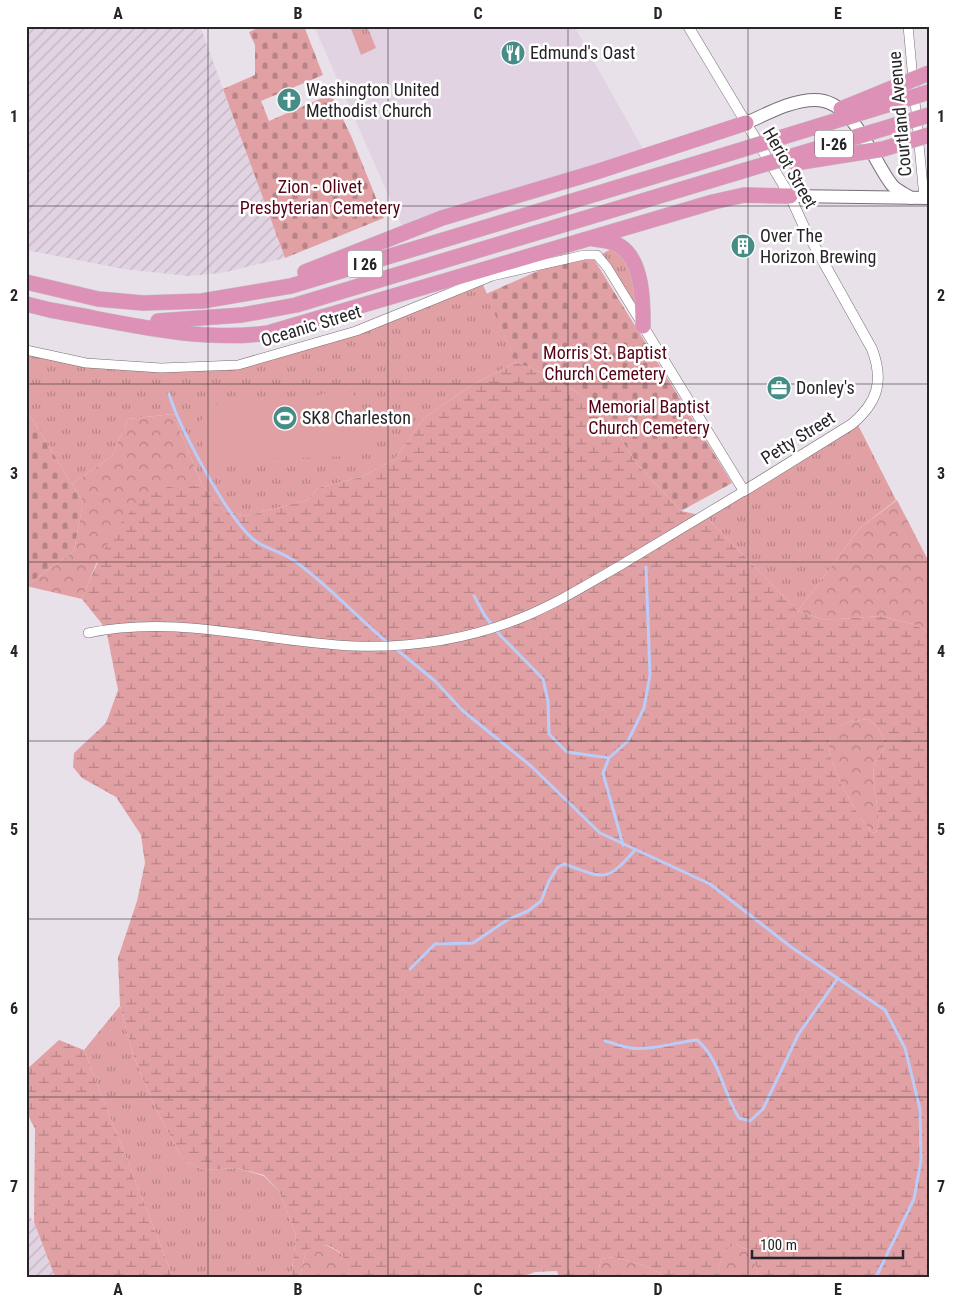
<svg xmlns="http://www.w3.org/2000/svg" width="955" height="1303" viewBox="0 0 955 1303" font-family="'Roboto Condensed',sans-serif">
<defs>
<pattern id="industrial-furrows" width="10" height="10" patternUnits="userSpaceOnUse" patternTransform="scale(1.25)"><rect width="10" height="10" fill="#e1d3e2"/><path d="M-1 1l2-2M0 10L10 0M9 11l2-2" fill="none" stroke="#c1b5c2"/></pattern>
<pattern id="grass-tufts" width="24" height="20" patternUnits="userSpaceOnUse" patternTransform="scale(1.25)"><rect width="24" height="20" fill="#e1a1a4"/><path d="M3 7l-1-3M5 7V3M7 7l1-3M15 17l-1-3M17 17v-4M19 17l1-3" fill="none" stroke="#b68386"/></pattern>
<pattern id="forest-crowns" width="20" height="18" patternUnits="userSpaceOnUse" patternTransform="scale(1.25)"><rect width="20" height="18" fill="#e1a1a4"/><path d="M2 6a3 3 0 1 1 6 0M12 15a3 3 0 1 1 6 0" fill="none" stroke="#b68386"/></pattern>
<pattern id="wetland-marsh" width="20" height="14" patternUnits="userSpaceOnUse" patternTransform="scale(1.25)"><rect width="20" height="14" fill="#e1a1a4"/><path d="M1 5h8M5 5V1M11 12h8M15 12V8" fill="none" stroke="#b68386"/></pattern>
<pattern id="cemetery-stones" width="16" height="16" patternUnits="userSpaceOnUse" patternTransform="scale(1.25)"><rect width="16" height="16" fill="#e1a1a4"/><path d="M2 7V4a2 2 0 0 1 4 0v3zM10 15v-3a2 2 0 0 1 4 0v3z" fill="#b68386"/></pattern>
</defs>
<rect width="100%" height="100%" fill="#e9e1ea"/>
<!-- built -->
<polygon fill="#e1d3e2" points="314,26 574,26 647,156 404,231"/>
<!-- industrial -->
<g fill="url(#industrial-furrows)">
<polygon points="26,26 200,26 285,258 221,273 188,276 124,269 26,250"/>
<polygon points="26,1211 34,1222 55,1277 26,1277"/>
</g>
<!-- grass -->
<g fill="url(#grass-tufts)">
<polygon points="350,26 367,26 376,48 361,55"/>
<path d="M617,249C630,268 636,284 635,307L602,254L609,250Z"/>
<polygon points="481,280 516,362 472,385 424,418 395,459 361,477 318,488 307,500 246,516 223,510 202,485 173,414 128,419 112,456 72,484 26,409 26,350 86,363 238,365 300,348"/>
<polygon points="856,421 896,500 860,528 798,611 705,516"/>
<polygon points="120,1006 133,1055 154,1105 183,1160 204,1170 237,1168 264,1176 279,1191 296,1235 291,1277 173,1277 84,1050"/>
</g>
<!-- forest -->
<g fill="url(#forest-crowns)">
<polygon points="173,414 202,485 164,489 96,564 82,599 26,586 74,551 83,502 72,484 112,456 128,419"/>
<polygon points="897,500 929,562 929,632 913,624 880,616 825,620 798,611 860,528"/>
<path d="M868,719C877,725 885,734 884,745C884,752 876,759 874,766C871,787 883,816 876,833L871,832C856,812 830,770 829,745C829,740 831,735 832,730L848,722Z"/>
<path d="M317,1244C338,1247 348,1256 350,1277H300L306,1251Z"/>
<polygon points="735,1244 749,1250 758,1271 756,1277 719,1277 718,1269 724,1250"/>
<polygon points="614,1257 643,1265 668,1277 597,1277 601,1259"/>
</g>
<!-- wetland -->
<g fill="url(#wetland-marsh)" fill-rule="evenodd">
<path d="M516,362L554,378L601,407L637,464L681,511L705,516L798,611L825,620L880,616L913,624L929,632V1277H756L758,1271L749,1250L735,1244L724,1251L718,1269L719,1277H668L643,1265L614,1257L601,1259L597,1277H559L557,1271L535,1272L522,1277H350C347,1251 329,1237 306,1251L300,1277H291L296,1235L279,1191L264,1175L237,1168L204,1170L183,1160L154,1105L133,1055L120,1006L118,958L137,901L145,863L141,835L116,797L82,778L73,767L74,753L106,723L118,690L106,629L82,599C97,562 122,502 164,489C176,486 190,486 202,485L223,510L246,516L307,500L318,488L361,477L395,459L424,418L472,385ZM868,719C877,725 885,734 884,745C884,752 876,759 874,766C871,787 883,817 876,833L871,832C856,812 830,770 829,745C829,740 831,735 833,730L848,722Z"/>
<polygon points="59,1040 84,1050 173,1277 55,1277 34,1222 35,1129 26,1111 26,1070"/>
</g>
<!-- cemetery -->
<g fill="url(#cemetery-stones)">
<polygon points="263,26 304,26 323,75 261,101 269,121 331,94 352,138 384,218 285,258 223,89 255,75 255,45 249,32"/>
<polygon points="592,256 732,483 681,511 637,464 601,407 554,378 516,362 486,294 549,266"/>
<polygon points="26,409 83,502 74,551 26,586"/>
</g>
<!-- pitch -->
<polygon fill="#e1a1a4" points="349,388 363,408 375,439 348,456 209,461 196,428 211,405 292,401"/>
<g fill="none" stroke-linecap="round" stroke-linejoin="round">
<!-- stream -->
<g stroke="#bbccf8" stroke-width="3">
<path d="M169,394C179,427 227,517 253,539C265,549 283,552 296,562C329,586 357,617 388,643"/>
<polyline points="474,596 485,616 500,635 543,679 548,701 549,734 567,752 609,758"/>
<polyline points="395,648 435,681 463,711 531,766 600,833 710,884 791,947 885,1010 905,1048 920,1109 921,1160 914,1199 876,1277"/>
<polyline points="623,845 603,773 609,758 628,741 644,708 650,675 646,567"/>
<path d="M410,969L435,944L473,943L507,920L528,911L541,901L549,881L557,868L564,864C605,878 605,884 635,850"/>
<path d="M605,1041C613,1043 622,1047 631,1048C649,1051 677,1042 697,1040C721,1061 722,1091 739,1118L750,1121L763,1109L798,1035L838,978"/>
</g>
<defs>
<g id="minor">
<polyline points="908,26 924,198"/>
<polyline points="26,350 86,363 161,368 238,365 356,331 492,276 584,255 597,255 607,267 642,324"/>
<path d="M88,633C177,614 265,642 354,646C410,648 469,639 521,618C556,604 588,584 621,565C662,540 703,516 744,491"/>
</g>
<path id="tertiary" d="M643,326L744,491L852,424C878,402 884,381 872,349L805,229L790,196L688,26"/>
<g id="secondary">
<path d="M746,123C767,114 791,100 815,100C855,100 871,159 892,185C896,190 905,194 911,198"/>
<polyline points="790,196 929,198"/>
</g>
<g id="motorway">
<path d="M594,239C602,240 613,241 620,246C643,261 643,302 643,326"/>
<polyline points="305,272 442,218 596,172 746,123"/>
<polyline points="26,282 98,299 143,303 202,301 291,286 695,164"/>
<path d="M26,304L50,310C121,322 196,343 268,333L713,202L744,195L790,196"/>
<polyline points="158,321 242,315 296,305 739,172"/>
</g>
</defs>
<!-- minor casing -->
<use href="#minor" stroke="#756e76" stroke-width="10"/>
<!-- tertiary casing -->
<use href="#tertiary" stroke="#756e76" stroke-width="11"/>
<!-- secondary casing -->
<use href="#secondary" stroke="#756e76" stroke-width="14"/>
<!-- motorway casing -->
<use href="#motorway" stroke="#c3c2c3" stroke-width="16"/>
<!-- minor -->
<use href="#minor" stroke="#fff" stroke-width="9"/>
<!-- tertiary -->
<use href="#tertiary" stroke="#fff" stroke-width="10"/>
<!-- secondary -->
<use href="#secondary" stroke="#fff" stroke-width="12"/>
<!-- motorway -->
<use href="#motorway" stroke="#dd91b6" stroke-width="15"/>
<defs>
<g id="motorway-bridge">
<polyline points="841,109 929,73"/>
<polyline points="795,163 883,149 929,135"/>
<polyline points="695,164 929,92"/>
<polyline points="739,172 929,115"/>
</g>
</defs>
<!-- motorway-bridge casing -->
<use href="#motorway-bridge" stroke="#c3c2c3" stroke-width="16" stroke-linecap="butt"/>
<!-- motorway-bridge -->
<use href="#motorway-bridge" stroke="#dd91b6" stroke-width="15"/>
</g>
<!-- grid -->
<path fill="none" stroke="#282528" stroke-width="1" stroke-opacity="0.55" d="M208,26V1277M388,26V1277M568,26V1277M748,26V1277M26,206H929M26,384H929M26,562H929M26,741H929M26,919H929M26,1097H929"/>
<!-- icons -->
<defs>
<symbol id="restaurant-disc" viewBox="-11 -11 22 22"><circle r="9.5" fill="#468d87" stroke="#fff"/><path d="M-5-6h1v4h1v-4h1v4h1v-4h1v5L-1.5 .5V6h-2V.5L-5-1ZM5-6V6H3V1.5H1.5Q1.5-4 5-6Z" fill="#fff"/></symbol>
<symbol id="church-disc" viewBox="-11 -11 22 22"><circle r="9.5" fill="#468d87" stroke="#fff"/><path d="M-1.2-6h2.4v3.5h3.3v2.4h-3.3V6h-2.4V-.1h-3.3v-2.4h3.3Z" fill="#fff"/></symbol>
<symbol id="building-disc" viewBox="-11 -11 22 22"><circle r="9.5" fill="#468d87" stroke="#fff"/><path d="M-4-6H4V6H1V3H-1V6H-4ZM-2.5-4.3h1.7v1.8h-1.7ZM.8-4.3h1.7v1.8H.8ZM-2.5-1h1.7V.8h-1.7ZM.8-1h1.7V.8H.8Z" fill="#fff"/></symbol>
<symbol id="office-disc" viewBox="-11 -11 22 22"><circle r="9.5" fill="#468d87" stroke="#fff"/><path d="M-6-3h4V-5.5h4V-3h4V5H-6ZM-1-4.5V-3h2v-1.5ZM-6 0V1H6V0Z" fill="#fff"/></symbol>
<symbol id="stadium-disc" viewBox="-11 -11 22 22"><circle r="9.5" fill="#468d87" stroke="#fff"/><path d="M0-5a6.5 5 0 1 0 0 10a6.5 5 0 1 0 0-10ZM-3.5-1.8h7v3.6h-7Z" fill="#fff"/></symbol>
</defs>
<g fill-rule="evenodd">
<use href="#restaurant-disc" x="499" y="39" width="28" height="28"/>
<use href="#church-disc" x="275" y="86" width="28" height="28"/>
<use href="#building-disc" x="729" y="232" width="28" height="28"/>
<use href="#office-disc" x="765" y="374" width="28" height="28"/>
<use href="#stadium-disc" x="271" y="404" width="28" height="28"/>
</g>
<g text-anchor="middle" stroke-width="5" stroke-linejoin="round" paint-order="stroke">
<!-- shield labels -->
<g fill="#fff" stroke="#686668" stroke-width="1">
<rect x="815" y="130.5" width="38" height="27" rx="4"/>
<rect x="347.5" y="250.5" width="35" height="27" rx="4"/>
</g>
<g font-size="16" font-weight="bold" fill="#282528">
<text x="834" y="150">I-26</text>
<text x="365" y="270">I 26</text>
</g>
<!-- poi labels -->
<g font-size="18" fill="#282528" stroke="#fff" text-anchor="start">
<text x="530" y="59">Edmund's Oast</text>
<text x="306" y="96">Washington United<tspan x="306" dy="21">Methodist Church</tspan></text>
<text x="760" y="242">Over The<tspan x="760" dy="21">Horizon Brewing</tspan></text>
<text x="796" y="394">Donley's</text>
<text x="302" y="424">SK8 Charleston</text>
</g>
<!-- street labels -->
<g font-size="18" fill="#282528" stroke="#fff">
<text transform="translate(900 114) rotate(-95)" y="6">Courtland Avenue</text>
<text transform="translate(790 168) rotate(60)" y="6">Heriot Street</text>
<text transform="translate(311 326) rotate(-17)" y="6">Oceanic Street</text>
<text transform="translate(798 438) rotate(-32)" y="6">Petty Street</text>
</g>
<!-- park labels -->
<g font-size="18" fill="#550417" stroke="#fff">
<text x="320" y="193">Zion - Olivet<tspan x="320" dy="21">Presbyterian Cemetery</tspan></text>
<text x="605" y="359">Morris St. Baptist<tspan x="605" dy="21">Church Cemetery</tspan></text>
<text x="649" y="413">Memorial Baptist<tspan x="649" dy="21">Church Cemetery</tspan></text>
</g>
</g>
<!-- border -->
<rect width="955" height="1303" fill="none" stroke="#ffffff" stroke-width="55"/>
<!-- scale -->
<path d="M752 1250v8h151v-8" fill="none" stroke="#282528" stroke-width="2.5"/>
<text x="760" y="1250" font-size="15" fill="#282528" stroke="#ffffff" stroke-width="4" paint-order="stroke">100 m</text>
<rect x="28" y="28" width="900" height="1248" fill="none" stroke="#282528" stroke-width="2"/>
<g font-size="16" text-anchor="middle" font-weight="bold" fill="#282528">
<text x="118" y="19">A</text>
<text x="298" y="19">B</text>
<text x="478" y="19">C</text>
<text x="658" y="19">D</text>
<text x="838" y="19">E</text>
<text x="14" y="122">1</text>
<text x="941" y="122">1</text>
<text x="14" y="301">2</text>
<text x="941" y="301">2</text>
<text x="14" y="479">3</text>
<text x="941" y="479">3</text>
<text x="14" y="657">4</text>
<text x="941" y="657">4</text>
<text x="14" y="835">5</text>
<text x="941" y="835">5</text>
<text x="14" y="1014">6</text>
<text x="941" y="1014">6</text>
<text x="14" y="1192">7</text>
<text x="941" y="1192">7</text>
<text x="118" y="1295">A</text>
<text x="298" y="1295">B</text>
<text x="478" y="1295">C</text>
<text x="658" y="1295">D</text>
<text x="838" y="1295">E</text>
</g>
</svg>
